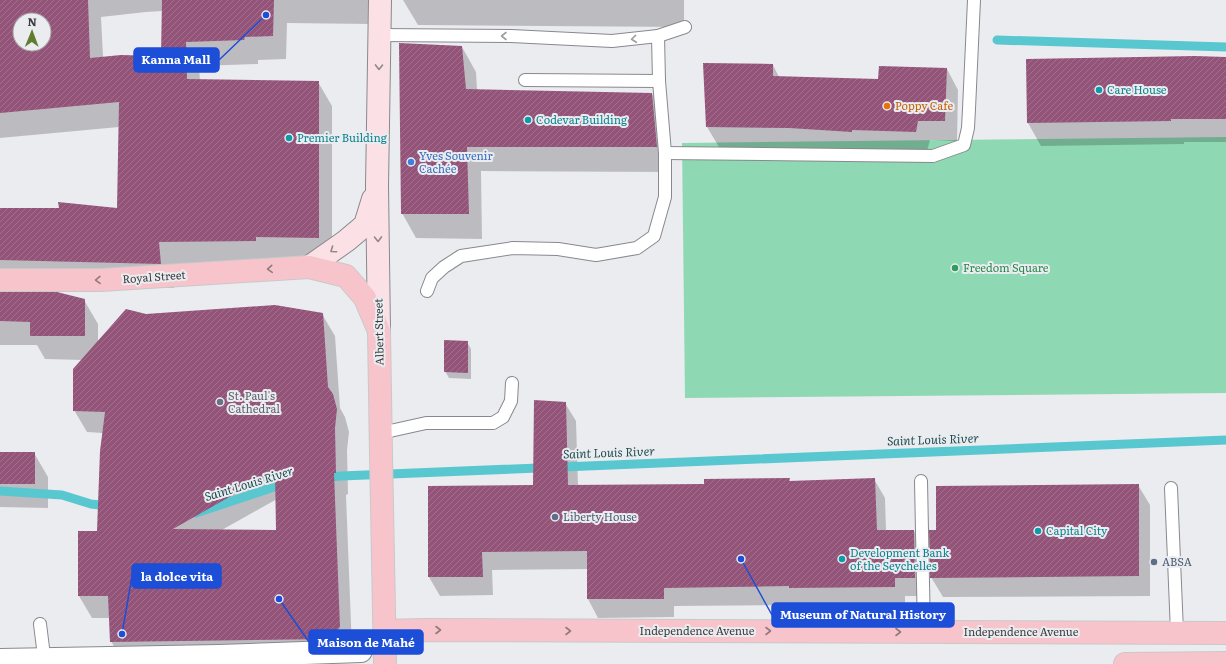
<svg xmlns="http://www.w3.org/2000/svg" width="1226" height="664" viewBox="0 0 1226 664" font-family="Literata,serif">
<defs>
<pattern id="building-hatch" width="6" height="6" patternUnits="userSpaceOnUse"><rect width="6" height="6" fill="#945379"/><path d="M-1 1l2-2M0 6l6-6M5 7l2-2" fill="none" stroke="#a0708c"/></pattern>
</defs>
<rect width="100%" height="100%" fill="#ebecf0"/>
<!-- pitch -->
<polygon fill="#8ed9b3" points="1226,137 1226,393 685,398 682,143"/>
<!-- shadow -->
<g fill="#0003" fill-rule="evenodd">
<path d="M0,0H371V24L287,23L286,59L258,60V64L199,66L200,81L318,82L332,106V262L172,265L174,288L0,283V208L118,209L119,127L0,138ZM162,11V57H103L101,17L146,12ZM20,20H44V44H20Z"/>
<polygon points="403,0 684,0 684,27 418,25"/>
<polygon points="462,47 476,72 477,90 652,94 666,119 670,172 481,171 482,239 416,238 402,213"/>
<polygon points="1226,58 1226,142 1184,142 1184,144 1041,146 1028,123"/>
<polygon points="773,65 779,77 879,80 947,69 958,90 957,141 930,140 927,151 863,152 801,148 719,147 707,127"/>
<path d="M0,294L84,300L98,324V342L145,315L322,314L335,336L340,408L345,417L349,432L347,450L348,494L346,495L352,649L123,663L111,641L110,618H92L79,596V532H98L103,433L87,432L74,410L83,360L45,359L37,345H0ZM277,499V531H220Z"/>
<polygon points="467,342 471,349 471,379 449,378 445,371"/>
<polygon points="565,403 576,421 578,486 705,485 789,479 791,482 874,479 885,498 886,531 914,531 925,549 926,596 905,596 905,605 800,606 800,605 674,606 674,617 598,618 588,599 588,569 492,570 493,595 440,596 429,577 429,487 534,486"/>
<polygon points="0,453 34,453 48,477 48,508 0,507"/>
<polygon points="1138,485 1150,505 1150,596 943,597 931,577 937,531"/>
</g>
<g fill="none" stroke-linecap="round" stroke-linejoin="round">
<!-- stream -->
<g stroke="#59c7cf" stroke-width="9">
<polyline points="997,40 1226,47"/>
<polyline points="322,478 341,476 1226,440"/>
<polyline points="0,491 62,495 91,504 109,506"/>
<polyline points="196,513 286,483"/>
</g>
</g>
<!-- building -->
<g fill="url(#building-hatch)" fill-rule="evenodd">
<path d="M0,0H88L90,58L121,55L161,56L162,0H274L273,36L245,37L244,40L186,42L187,79L319,81V238L256,237V241L159,242L161,264L0,260V208H59L58,202L117,208L119,102L0,113ZM20,20H44V44H20Z"/>
<polygon points="399,43 462,46 466,89 652,93 657,147 467,147 469,214 401,214"/>
<polygon points="1195,56 1226,57 1226,119 1171,119 1171,121 1027,123 1026,59"/>
<polygon points="703,63 773,64 773,76 878,79 879,66 947,68 945,121 918,121 916,132 852,130 852,132 789,128 706,127"/>
<polygon points="0,292 57,292 85,299 85,336 30,336 30,322 0,321"/>
<path d="M275,305L323,313L328,387L333,394L337,409L335,428L336,473H334L340,627L329,639L110,642L108,596H78V531H97L100,451L105,412L73,411V369L126,309L146,314ZM275,471L276,530L173,529Z"/>
<polygon points="444,340 468,341 468,373 444,372"/>
<polygon points="534,400 566,402 568,485 704,484 704,479 790,478 789,481 875,478 877,530 914,530 915,578 895,578 895,587 789,588 789,586 664,588 664,599 587,599 587,551 482,552 483,577 428,577 428,486 533,485"/>
<rect x="0" y="452" width="35" height="32"/>
<polygon points="1139,484 1139,576 930,578 929,530 936,530 936,486"/>
</g>
<g fill="none" stroke-linecap="round" stroke-linejoin="round">
<defs>
<g id="lane">
<polyline points="379,35 511,36 612,41 658,36 685,27"/>
<polyline points="525,80 659,81"/>
<polyline points="665,153 933,156 964,145 968,128 969,109 974,0"/>
<polyline points="427,291 432,278 444,267 461,256 513,248 558,249 596,255 637,248 654,236 665,197 665,153 659,81 658,36"/>
<polyline points="381,433 426,423 493,423 503,417 511,401 512,383"/>
<polyline points="921,481 924,632"/>
<polyline points="1171,488 1177,632"/>
<polyline points="40,624 45,664"/>
</g>
<polyline id="street" points="0,660 219,656 361,651"/>
<g id="secondary">
<polyline points="309,267 346,241 365,225 373,199"/>
<polyline points="379,331 377,186 380,0"/>
</g>
<g id="primary">
<polyline points="0,280 101,280 309,267 346,276 365,298 379,331 381,454 385,664"/>
<polyline points="385,631 422,630 1226,633"/>
<polyline points="1125,664 1226,663"/>
</g>
</defs>
<!-- lane casing -->
<use href="#lane" stroke="#88898d" stroke-width="14"/>
<!-- street casing -->
<use href="#street" stroke="#88898d" stroke-width="24"/>
<!-- secondary casing -->
<use href="#secondary" stroke="#88898d" stroke-width="24"/>
<!-- primary casing -->
<use href="#primary" stroke="#c8c9c9" stroke-width="24"/>
<!-- lane -->
<use href="#lane" stroke="#fff" stroke-width="12"/>
<!-- street -->
<use href="#street" stroke="#fff" stroke-width="22"/>
<!-- secondary -->
<use href="#secondary" stroke="#fbe1e5" stroke-width="22"/>
<!-- primary -->
<use href="#primary" stroke="#f8c4cb" stroke-width="22"/>
</g>
<!-- one-way arrows -->
<defs><path id="oneway-chevron" d="M-2-3.5L2.5 0L-2 3.5" fill="none" stroke-width="1.6" stroke-linecap="round" stroke-linejoin="round"/></defs>
<g stroke="#9e9e9e">
<use href="#oneway-chevron" transform="translate(504 36) rotate(-180)"/>
<use href="#oneway-chevron" transform="translate(634 39) rotate(174)"/>
</g>
<g stroke="#928789">
<use href="#oneway-chevron" transform="translate(379 67) rotate(91)"/>
<use href="#oneway-chevron" transform="translate(378 239) rotate(89)"/>
<use href="#oneway-chevron" transform="translate(333 250) rotate(145)"/>
</g>
<g stroke="#917a7d">
<use href="#oneway-chevron" transform="translate(270 269) rotate(176)"/>
<use href="#oneway-chevron" transform="translate(98 280) rotate(179)"/>
<use href="#oneway-chevron" transform="translate(438 630)"/>
<use href="#oneway-chevron" transform="translate(568 631)"/>
<use href="#oneway-chevron" transform="translate(768 631)"/>
<use href="#oneway-chevron" transform="translate(898 632)"/>
</g>
<!-- markers -->
<g fill="#0f9aa8" stroke="#ebecf0" stroke-width="1.5">
<circle cx="1099" cy="90" r="4"/>
<circle cx="528" cy="120" r="4"/>
<circle cx="289" cy="138" r="4"/>
<circle cx="1038" cy="531" r="4"/>
<circle cx="842" cy="559" r="4"/>
</g>
<circle fill="#e8710a" stroke="#ebecf0" stroke-width="1.5" cx="887" cy="106" r="4"/>
<circle fill="#3f7fe0" stroke="#ebecf0" stroke-width="1.5" cx="411" cy="162" r="4"/>
<circle fill="#2e9e5b" stroke="#ebecf0" stroke-width="1.5" cx="955" cy="268" r="4"/>
<circle fill="#6b7280" stroke="#ebecf0" stroke-width="1.5" cx="220" cy="402" r="4"/>
<g fill="#5c6f8a" stroke="#ebecf0" stroke-width="1.5">
<circle cx="555" cy="517" r="4"/>
<circle cx="1154" cy="562" r="4"/>
</g>
<g text-anchor="middle" stroke-width="4" stroke-linejoin="round" paint-order="stroke">
<!-- culture labels -->
<g font-size="11" fill="#0d838f" stroke="#ebecf0" text-anchor="start">
<text x="1107" y="94">Care House</text>
<text x="536" y="124">Codevar Building</text>
<text x="297" y="142">Premier Building</text>
<text x="1046" y="535">Capital City</text>
<text x="850" y="557">Development Bank<tspan x="850" dy="13">of the Seychelles</tspan></text>
</g>
<!-- food labels -->
<g font-size="11" fill="#c56008" stroke="#ebecf0" text-anchor="start">
<text x="895" y="110">Poppy Cafe</text>
</g>
<!-- shop labels -->
<g font-size="11" fill="#366cbe" stroke="#ebecf0" text-anchor="start">
<text x="419" y="160">Yves Souvenir<tspan x="419" dy="13">Cachée</tspan></text>
</g>
<!-- leisure labels -->
<g font-size="11" fill="#27864d" stroke="#ebecf0" text-anchor="start">
<text x="963" y="272">Freedom Square</text>
</g>
<!-- street labels -->
<g font-size="11" fill="#3c3d3e" stroke="#ebecf0">
<text transform="translate(154 277) rotate(-4)" y="4">Royal Street</text>
<text transform="translate(379 332) rotate(-91)" y="4">Albert Street</text>
<text x="697" y="635">Independence Avenue</text>
<text x="1021" y="636">Independence Avenue</text>
</g>
<!-- worship labels -->
<g font-size="11" fill="#5b616d" stroke="#ebecf0" text-anchor="start">
<text x="228" y="400">St. Paul's<tspan x="228" dy="13">Cathedral</tspan></text>
</g>
<!-- service labels -->
<g font-size="11" fill="#4e5e75" stroke="#ebecf0" text-anchor="start">
<text x="563" y="521">Liberty House</text>
<text x="1162" y="566">ABSA</text>
</g>
<!-- water labels -->
<g font-size="12" font-style="italic" fill="#1f4f53" stroke="#ebecf0">
<text transform="translate(933 440) rotate(-2)" y="4">Saint Louis River</text>
<text transform="translate(609 453) rotate(-2)" y="4">Saint Louis River</text>
<text transform="translate(249 484) rotate(-17)" y="4">Saint Louis River</text>
</g>
</g>
<!-- callouts -->
<path fill="none" stroke="#1d4ed8" stroke-width="1.5" d="M266 15L219 60M122 634L132 576M741 559L772 615M279 599L309 642"/>
<g fill="#1d4ed8" stroke="#ebecf0" stroke-width="1.5">
<circle cx="266" cy="15" r="4"/>
<circle cx="122" cy="634" r="4"/>
<circle cx="741" cy="559" r="4"/>
<circle cx="279" cy="599" r="4"/>
</g>
<g fill="#1d4ed8" stroke="#1d4ed8" stroke-width="1.5">
<rect x="134" y="48" width="85" height="24" rx="4"/>
<rect x="132" y="564" width="89" height="24" rx="4"/>
<rect x="772" y="603" width="182" height="24" rx="4"/>
<rect x="309" y="630" width="114" height="24" rx="4"/>
</g>
<g font-size="12" text-anchor="middle" font-weight="bold" fill="#fff">
<text x="176" y="64">Kanna Mall</text>
<text x="177" y="581">la dolce vita</text>
<text x="863" y="619">Museum of Natural History</text>
<text x="366" y="647">Maison de Mahé</text>
</g>
<!-- north arrow -->
<g transform="translate(32 32) rotate(1)"><circle r="19" fill="#ebecf0" stroke="#a5a6a9"/>
<path d="M0-3L7 15L0 10L-7 15Z" fill="#627b2e"/>
<text y="-6" font-size="11" font-weight="bold" text-anchor="middle" fill="#3c3d3e">N</text>
</g>
</svg>
